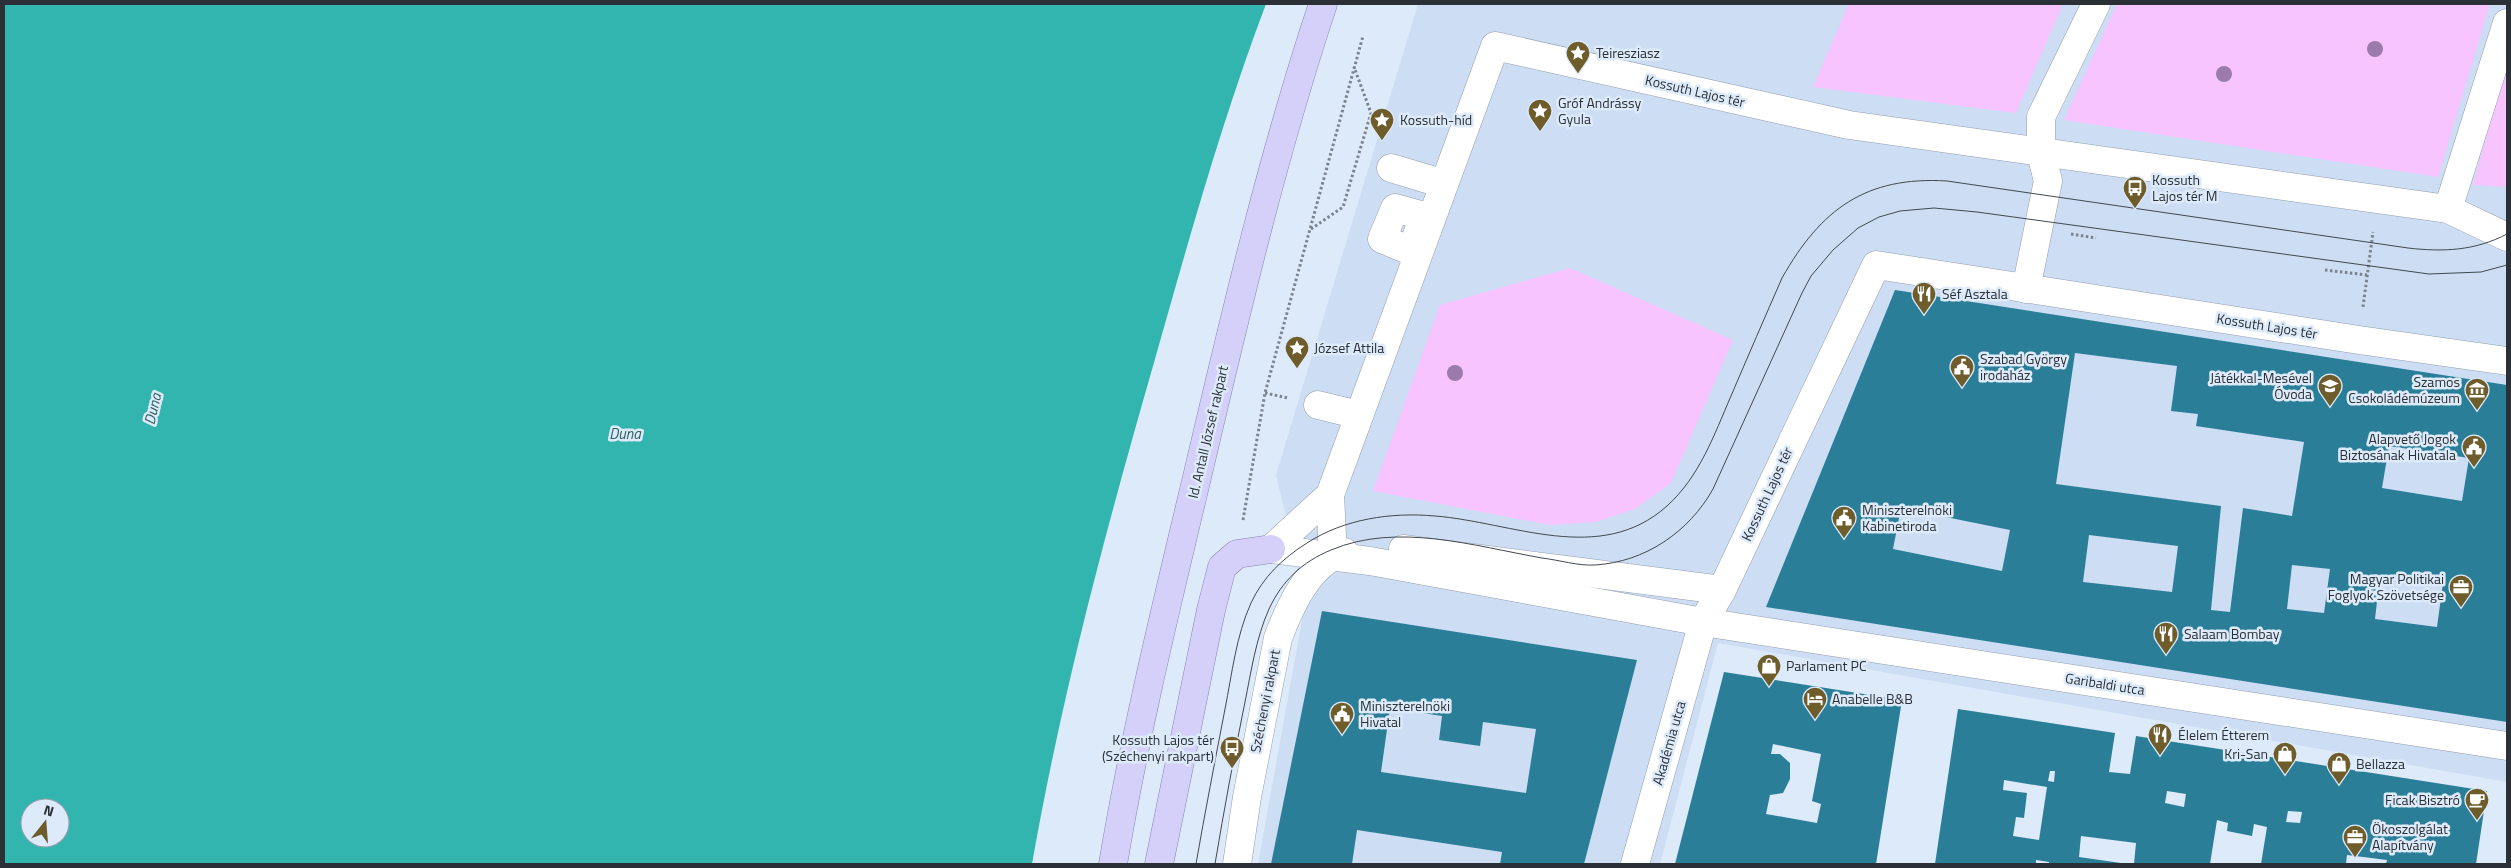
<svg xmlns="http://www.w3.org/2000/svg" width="2511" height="868" viewBox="0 0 2511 868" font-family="'Titillium Web',sans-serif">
<rect width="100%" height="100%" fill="#ddeafa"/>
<!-- built -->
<polygon fill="#cdddf4" points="1418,4 2507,4 2507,782 1718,643 1660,864 1258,864 1306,598 1276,475"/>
<!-- green -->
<g fill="#f7c4ff">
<polygon points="1849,4 2063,4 2016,113 1813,87"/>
<polygon points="2117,4 2490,4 2438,177 2064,120"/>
<polygon points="2507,62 2507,187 2473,185"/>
<polygon points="1570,268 1733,340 1671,483 1635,509 1596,522 1550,525 1373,491 1440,305"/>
</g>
<!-- water -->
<path fill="#33b5af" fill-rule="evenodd" d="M4,4H1266C1222,120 1189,239 1155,359C1107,526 1062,693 1032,864H4ZM30,808H60V838H30Z"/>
<!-- building -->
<g fill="#2b7e98" fill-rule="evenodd">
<path d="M1895,290L2507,385V722L1766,607ZM2075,353L2177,366L2171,411L2198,414L2196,426L2304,442L2292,516L2243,508L2230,612L2211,610L2221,506L2056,484ZM2389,446L2469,458L2462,501L2382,488ZM1901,508L2010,530L2002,571L1893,549ZM2089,535L2178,546L2172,592L2083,582ZM2292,565L2330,569L2324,613L2287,609ZM2380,575L2443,583L2437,627L2375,619Z"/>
<path d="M1322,611L1637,660L1584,864H1500L1502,852L1357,830L1352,864H1271ZM1390,708L1442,716L1439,740L1480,746L1483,722L1536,729L1526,793L1381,772Z"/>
<path d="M1724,672L1902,700L1876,864H1675ZM1773,744L1821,754L1812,801L1821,804L1817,823L1766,814L1770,795L1783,793L1790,779V763L1780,754H1771Z"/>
<path d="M1958,709L2115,733L2109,772L2130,774L2136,736L2487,791L2476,864H2386L2387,860L2347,855L2346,864H2261L2267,827L2254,824L2252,836L2227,831L2228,823L2217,820L2210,864H2134L2136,843L2081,836L2079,857L2128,864H2049V862L2036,860V864H1935ZM2050,771H2055L2054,782L2048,781ZM2004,780L2047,787L2039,840L2013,836L2016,817L2024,818L2027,793L2003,790ZM2167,791L2186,794L2184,807L2165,803ZM2288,811L2302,812L2300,823L2286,822Z"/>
</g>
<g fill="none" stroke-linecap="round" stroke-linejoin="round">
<defs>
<g id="minor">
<polyline points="1391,168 1444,184"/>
<polygon points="1395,208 1424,216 1411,251 1382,239"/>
<polyline points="2448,209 2507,237"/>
<polyline points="2026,289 2048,181 2041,153 2041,117 2096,4"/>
<polyline points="1318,405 1359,415"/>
<polyline points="1330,495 1333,556"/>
<polyline points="1271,549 1330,495 1495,46 1849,125 2448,209 2507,23"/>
<polyline points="1271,549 1370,561 1703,622 2507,746"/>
<polyline points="1403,549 1722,590"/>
<path d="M1237,864L1247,797L1278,638C1290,606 1309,563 1344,552"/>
<polyline points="1635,864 1703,622 1722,590 1876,265 2359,340 2507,361"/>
</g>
<g id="major">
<path d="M1113,864C1135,733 1167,603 1198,473C1235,316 1272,157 1323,4"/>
<polyline points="1159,864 1211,610 1222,567 1237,554 1271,549"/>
</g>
</defs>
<!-- minor casing -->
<use href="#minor" stroke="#939eae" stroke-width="29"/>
<!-- major casing -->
<use href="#major" stroke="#8784b3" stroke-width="29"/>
<!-- path -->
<g stroke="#7b848e" stroke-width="3" stroke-dasharray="2.5 2.5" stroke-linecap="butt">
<polyline points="1311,229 1343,207 1371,113 1354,67"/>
<polyline points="2071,234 2096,238"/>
<polyline points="2325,270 2367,275"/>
<polyline points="2363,307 2373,232"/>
<polyline points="1265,393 1288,398"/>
<polyline points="1243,520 1265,393 1363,36"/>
</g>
<!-- minor -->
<use href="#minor" stroke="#fff" stroke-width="28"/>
<!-- major -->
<use href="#major" stroke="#d5d0fa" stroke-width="28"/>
<!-- tram -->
<g stroke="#434951" stroke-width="1">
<path d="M1196,864C1205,812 1215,761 1225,709C1232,674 1236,636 1251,603C1263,577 1283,558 1307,543C1344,519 1391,512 1435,516C1512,522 1600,566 1667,506C1700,476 1714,435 1731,396C1748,356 1765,317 1782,278C1821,209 1866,176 1947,181L2408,248C2443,252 2475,251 2507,234"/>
<path d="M1215,864C1224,810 1234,756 1245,702C1251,672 1256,638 1269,609C1282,581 1302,562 1331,550C1397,522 1474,546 1542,558C1559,560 1578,566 1595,565C1645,562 1689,532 1713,489L1802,293L1811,276L1833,250L1858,228L1879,217L1900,211L1934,208L1977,212L2429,274L2481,272L2507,265"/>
</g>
</g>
<!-- trees -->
<g fill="#9a7bac">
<circle cx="2375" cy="49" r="8"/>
<circle cx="2224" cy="74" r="8"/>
<circle cx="1455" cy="373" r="8"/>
</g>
<!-- icons -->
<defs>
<symbol id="sight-pin" viewBox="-11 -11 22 30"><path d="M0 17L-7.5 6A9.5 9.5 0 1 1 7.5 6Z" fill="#6e5d2b" stroke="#ddeafa"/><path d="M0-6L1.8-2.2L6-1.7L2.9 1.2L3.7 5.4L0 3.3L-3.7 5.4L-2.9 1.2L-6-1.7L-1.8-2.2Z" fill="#fff"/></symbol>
<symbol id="bus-pin" viewBox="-11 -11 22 30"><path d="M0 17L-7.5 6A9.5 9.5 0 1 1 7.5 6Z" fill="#6e5d2b" stroke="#ddeafa"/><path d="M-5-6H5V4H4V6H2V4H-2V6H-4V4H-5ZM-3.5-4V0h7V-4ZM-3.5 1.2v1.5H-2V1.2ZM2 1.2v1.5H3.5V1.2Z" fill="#fff"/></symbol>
<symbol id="restaurant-pin" viewBox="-11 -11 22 30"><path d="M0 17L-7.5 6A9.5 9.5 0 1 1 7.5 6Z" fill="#6e5d2b" stroke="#ddeafa"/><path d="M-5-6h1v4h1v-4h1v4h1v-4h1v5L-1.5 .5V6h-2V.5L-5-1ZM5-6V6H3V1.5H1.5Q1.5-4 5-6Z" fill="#fff"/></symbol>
<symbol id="civic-pin" viewBox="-11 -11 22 30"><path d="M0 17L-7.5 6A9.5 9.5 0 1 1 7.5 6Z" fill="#6e5d2b" stroke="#ddeafa"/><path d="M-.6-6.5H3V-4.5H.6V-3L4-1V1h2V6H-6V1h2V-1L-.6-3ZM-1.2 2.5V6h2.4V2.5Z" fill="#fff"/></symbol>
<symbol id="school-pin" viewBox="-11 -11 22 30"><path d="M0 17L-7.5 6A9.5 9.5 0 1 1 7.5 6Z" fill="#6e5d2b" stroke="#ddeafa"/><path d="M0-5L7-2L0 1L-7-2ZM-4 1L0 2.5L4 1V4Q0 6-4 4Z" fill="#fff"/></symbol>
<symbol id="museum-pin" viewBox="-11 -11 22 30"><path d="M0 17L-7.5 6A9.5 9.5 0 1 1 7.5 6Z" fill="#6e5d2b" stroke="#ddeafa"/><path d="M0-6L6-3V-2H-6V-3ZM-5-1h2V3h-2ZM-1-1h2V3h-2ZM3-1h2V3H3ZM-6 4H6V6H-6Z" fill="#fff"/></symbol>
<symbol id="office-pin" viewBox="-11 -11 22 30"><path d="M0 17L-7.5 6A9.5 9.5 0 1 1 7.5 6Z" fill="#6e5d2b" stroke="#ddeafa"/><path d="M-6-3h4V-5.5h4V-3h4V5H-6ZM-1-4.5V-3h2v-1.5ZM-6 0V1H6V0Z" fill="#fff"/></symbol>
<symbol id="shop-pin" viewBox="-11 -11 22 30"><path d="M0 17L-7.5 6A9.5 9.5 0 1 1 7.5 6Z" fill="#6e5d2b" stroke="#ddeafa"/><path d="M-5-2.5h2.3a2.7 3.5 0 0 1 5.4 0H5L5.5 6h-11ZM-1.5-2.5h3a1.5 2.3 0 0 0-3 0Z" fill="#fff"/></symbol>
<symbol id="hotel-pin" viewBox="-11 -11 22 30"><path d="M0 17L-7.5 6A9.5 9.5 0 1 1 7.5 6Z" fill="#6e5d2b" stroke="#ddeafa"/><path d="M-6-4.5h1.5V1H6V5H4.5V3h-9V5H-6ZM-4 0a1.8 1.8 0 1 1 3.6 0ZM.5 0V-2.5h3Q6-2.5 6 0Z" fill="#fff"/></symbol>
<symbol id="cafe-pin" viewBox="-11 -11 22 30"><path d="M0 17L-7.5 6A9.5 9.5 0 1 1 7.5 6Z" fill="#6e5d2b" stroke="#ddeafa"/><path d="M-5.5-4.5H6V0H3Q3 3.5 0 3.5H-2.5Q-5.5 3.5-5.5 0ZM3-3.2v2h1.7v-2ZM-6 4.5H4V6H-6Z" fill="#fff"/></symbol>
</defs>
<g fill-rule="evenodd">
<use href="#sight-pin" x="1564" y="39" width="28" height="38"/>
<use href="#sight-pin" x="1526" y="97" width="28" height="38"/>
<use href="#sight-pin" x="1368" y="106" width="28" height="38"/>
<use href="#bus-pin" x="2121" y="174" width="28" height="38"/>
<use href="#restaurant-pin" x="1910" y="280" width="28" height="38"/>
<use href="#sight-pin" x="1283" y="334" width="28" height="38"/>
<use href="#civic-pin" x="1948" y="353" width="28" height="38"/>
<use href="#school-pin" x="2316" y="372" width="28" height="38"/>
<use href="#museum-pin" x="2463" y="376" width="28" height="38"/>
<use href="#civic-pin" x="2460" y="433" width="28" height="38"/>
<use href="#civic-pin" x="1830" y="504" width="28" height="38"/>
<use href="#office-pin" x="2447" y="573" width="28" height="38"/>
<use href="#restaurant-pin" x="2152" y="620" width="28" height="38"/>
<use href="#shop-pin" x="1755" y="652" width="28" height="38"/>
<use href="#hotel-pin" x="1801" y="685" width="28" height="38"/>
<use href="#civic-pin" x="1328" y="700" width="28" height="38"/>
<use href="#restaurant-pin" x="2146" y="721" width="28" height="38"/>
<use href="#bus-pin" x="1218" y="734" width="28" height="38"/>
<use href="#shop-pin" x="2271" y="740" width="28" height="38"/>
<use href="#shop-pin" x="2325" y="750" width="28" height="38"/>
<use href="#cafe-pin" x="2463" y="786" width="28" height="38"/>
<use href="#office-pin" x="2341" y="823" width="28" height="38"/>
</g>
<g text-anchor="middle" stroke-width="5" stroke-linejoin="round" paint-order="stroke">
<!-- poi labels -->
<g font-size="14" fill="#2b3036" stroke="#ddeafa" text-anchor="start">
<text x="1596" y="58">Teiresziasz</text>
<text x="1558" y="108">Gróf Andrássy<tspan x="1558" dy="16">Gyula</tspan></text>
<text x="1400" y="125">Kossuth-híd</text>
<text x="2152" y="185">Kossuth<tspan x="2152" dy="16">Lajos tér M</tspan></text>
<text x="1942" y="299">Séf Asztala</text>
<text x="1314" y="353">József Attila</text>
<text x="1980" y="364">Szabad György<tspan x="1980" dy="16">irodaház</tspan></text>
<text x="2312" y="383" text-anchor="end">Játékkal-Mesével<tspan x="2312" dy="16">Óvoda</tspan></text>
<text x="2460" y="387" text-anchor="end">Szamos<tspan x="2460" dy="16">Csokoládémúzeum</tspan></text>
<text x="2456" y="444" text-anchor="end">Alapvető Jogok<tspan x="2456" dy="16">Biztosának Hivatala</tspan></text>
<text x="1862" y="515">Miniszterelnöki<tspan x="1862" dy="16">Kabinetiroda</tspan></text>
<text x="2444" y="584" text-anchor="end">Magyar Politikai<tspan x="2444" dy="16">Foglyok Szövetsége</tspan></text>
<text x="2184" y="639">Salaam Bombay</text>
<text x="1786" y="671">Parlament PC</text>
<text x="1832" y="704">Anabelle B&amp;B</text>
<text x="1360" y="711">Miniszterelnöki<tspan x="1360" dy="16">Hivatal</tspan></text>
<text x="2178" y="740">Élelem Étterem</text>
<text x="1214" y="745" text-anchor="end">Kossuth Lajos tér<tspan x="1214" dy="16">(Széchenyi rakpart)</tspan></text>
<text x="2268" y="759" text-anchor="end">Kri-San</text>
<text x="2356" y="769">Bellazza</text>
<text x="2460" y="805" text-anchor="end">Ficak Bisztró</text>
<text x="2372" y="834">Ökoszolgálat<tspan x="2372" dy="16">Alapítvány</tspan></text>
</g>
<!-- street labels -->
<g font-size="14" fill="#2b3036" stroke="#ddeafa">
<text transform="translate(1695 91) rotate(13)" y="5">Kossuth Lajos tér</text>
<text transform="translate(2267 326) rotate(9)" y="5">Kossuth Lajos tér</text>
<text transform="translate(1208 432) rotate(-77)" y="5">Id. Antall József rakpart</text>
<text transform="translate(1767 494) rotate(-65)" y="5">Kossuth Lajos tér</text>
<text transform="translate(2105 684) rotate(9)" y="5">Garibaldi utca</text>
<text transform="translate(1265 701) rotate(-79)" y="5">Széchenyi rakpart</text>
<text transform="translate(1669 743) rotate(-74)" y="5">Akadémia utca</text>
</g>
<!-- water labels -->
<g font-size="15" font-style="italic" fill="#2c605d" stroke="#ddeafa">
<text transform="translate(153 409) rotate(-77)" y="5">Duna</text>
<text x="625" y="439">Duna</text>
</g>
</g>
<!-- border -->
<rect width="2511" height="868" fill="none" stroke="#2b3036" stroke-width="10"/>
<!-- north arrow -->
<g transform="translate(45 823) rotate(17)"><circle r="24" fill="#ddeafa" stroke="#96a0ac"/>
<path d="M0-4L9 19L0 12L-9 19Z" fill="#6e5d2b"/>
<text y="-8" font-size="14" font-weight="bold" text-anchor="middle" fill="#2b3036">N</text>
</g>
</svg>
